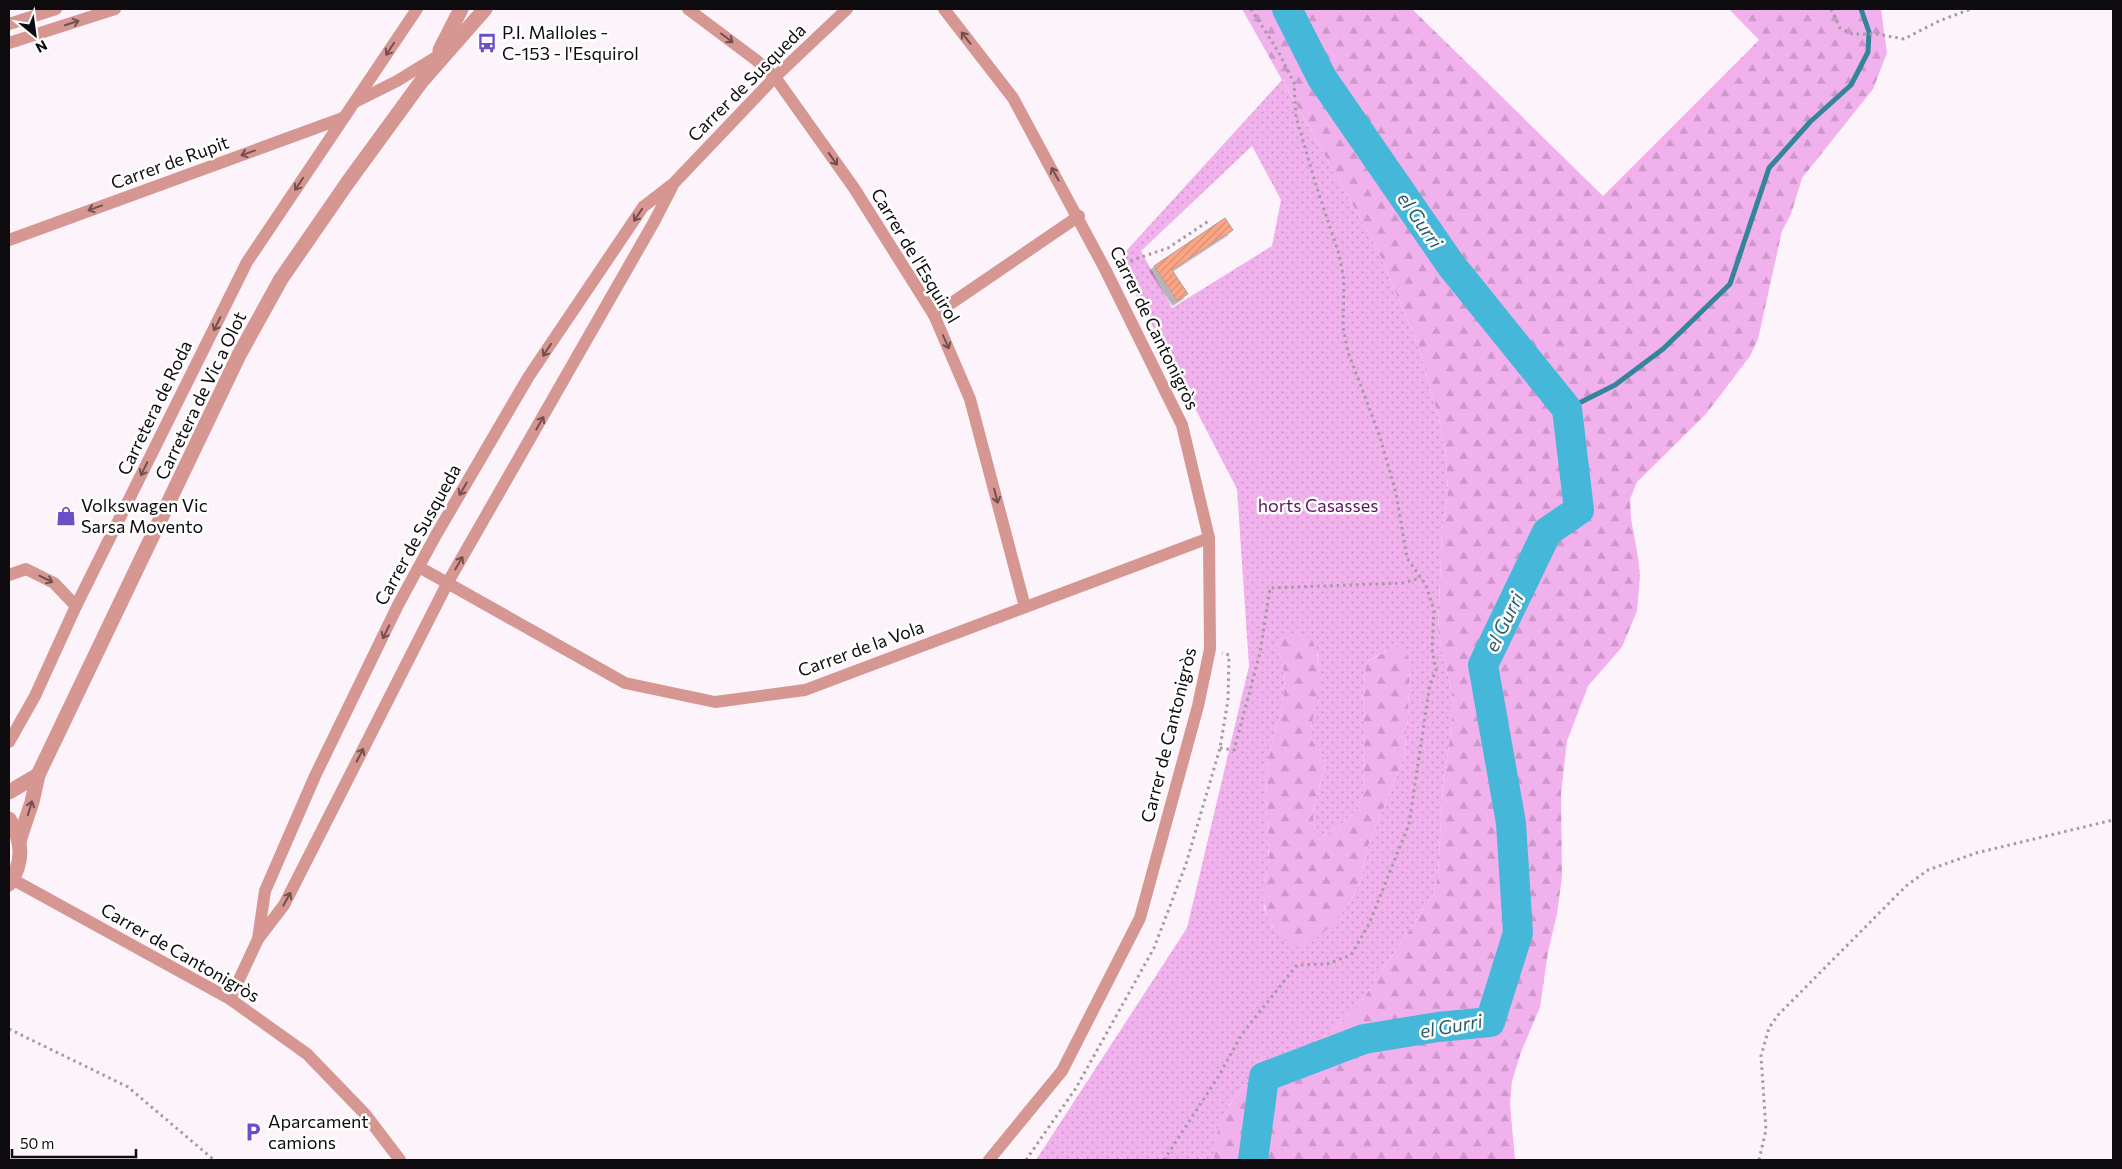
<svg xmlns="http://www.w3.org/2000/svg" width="2122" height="1169" viewBox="0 0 2122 1169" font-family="Commissioner,sans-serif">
<defs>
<pattern id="grass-dots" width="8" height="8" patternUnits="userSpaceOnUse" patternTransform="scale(1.25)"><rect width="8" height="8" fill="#f1b1ed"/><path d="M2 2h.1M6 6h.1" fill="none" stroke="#cd97ca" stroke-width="1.8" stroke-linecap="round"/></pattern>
<pattern id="forest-firs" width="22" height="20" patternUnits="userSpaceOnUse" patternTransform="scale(1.25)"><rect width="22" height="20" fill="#f1b1ed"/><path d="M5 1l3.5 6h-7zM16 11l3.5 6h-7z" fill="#cd97ca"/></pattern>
<pattern id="building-hatch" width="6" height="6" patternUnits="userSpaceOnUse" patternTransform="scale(1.25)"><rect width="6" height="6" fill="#fca685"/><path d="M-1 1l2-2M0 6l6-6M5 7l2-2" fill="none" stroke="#d78e72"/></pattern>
<filter id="shadow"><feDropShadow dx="-4.5" dy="4.5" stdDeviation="0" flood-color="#0004"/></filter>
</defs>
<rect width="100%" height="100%" fill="#fcf3fb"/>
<!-- grass -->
<path fill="url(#grass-dots)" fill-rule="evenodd" d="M1282,80L1377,248L1418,345L1439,419L1446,458L1448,493L1442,530L1438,630L1451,689L1453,707L1449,746L1443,782L1438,876L1433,895L1357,1008L1322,1039L1246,1083C1224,1109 1217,1126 1214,1160H1036L1187,928L1249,666L1237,489L1118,260ZM1252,146L1281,200L1272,246L1172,308L1141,251ZM1276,643L1318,654L1319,673L1310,736C1314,746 1324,752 1325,763C1325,780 1306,813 1316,828C1317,831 1322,833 1325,835C1343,825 1356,814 1363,794L1364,725L1363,681L1367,662L1385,651L1410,667L1408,717L1404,757L1367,849L1361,880L1351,900L1337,919L1273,928L1264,908L1263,885L1269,866L1266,793L1268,760L1273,738L1281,714L1285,681L1282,661Z"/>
<!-- forest -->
<g fill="url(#forest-firs)">
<path d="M1242,9H1412L1603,196L1759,40L1729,9H1881L1887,53L1873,89L1802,178L1791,214L1782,231L1758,339L1750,356L1706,414L1637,482L1630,499L1631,519L1638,557L1640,576L1637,611L1622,647L1588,686L1567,741L1561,794L1562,876L1557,914L1548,952L1540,1007L1521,1052L1512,1081L1510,1104L1515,1160H1214C1215,1128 1225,1108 1246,1083L1322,1039L1357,1008L1433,895L1438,876L1443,782L1449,746L1453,707L1451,689L1438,630L1442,530L1448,493L1446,458L1439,419L1418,345L1377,248Z"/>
<path d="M1281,633H1290L1310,638C1328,663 1314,707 1310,736C1314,746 1324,752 1325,763C1325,780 1306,812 1316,828C1317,831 1322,833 1325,835C1343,825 1356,814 1363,794L1364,725L1363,681L1367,662L1395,646L1405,647L1410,667L1408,717L1404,757L1367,849L1361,880L1351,900L1337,919L1320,936L1299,945L1288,942L1279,937L1268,919L1262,896L1263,885L1269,866L1266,793L1268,760L1273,738L1281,714L1285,681L1282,661L1276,643Z"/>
</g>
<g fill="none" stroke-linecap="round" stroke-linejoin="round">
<!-- stream -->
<polyline stroke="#34849c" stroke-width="5" points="1567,409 1615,385 1663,349 1730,284 1769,168 1810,122 1851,85 1868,52 1869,32 1861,9"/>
<!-- river -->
<polyline stroke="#45b8d9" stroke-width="30" points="1253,1160 1264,1077 1364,1039 1438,1027 1490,1022 1518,933 1511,823 1483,665 1547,532 1579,510 1567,409 1451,265 1322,78 1287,9"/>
</g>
<!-- building -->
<polygon fill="url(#building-hatch)" stroke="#a89e9a" filter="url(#shadow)" points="1225,218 1233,230 1172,270 1188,294 1177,301 1154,266"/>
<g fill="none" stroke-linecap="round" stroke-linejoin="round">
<!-- path -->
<g stroke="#a29ba1" stroke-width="3" stroke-dasharray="2.5 4" stroke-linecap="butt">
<polyline points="1831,9 1840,28 1852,34 1877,34 1904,39 1939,21 1971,9"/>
<polyline points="1118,265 1168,248 1210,220"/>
<polyline points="1220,748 1234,750 1260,653 1270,588 1402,583 1421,578"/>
<polyline points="9,1029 128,1087 214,1160"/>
<polyline points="1026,1160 1076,1088 1154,948 1186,864 1220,748 1228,700 1229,655 1222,653"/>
<polyline points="1164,1160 1218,1077 1242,1034 1297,965 1327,964 1351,955 1369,924 1409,824 1430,684 1436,670 1432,649 1434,611 1426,585 1407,558 1396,493 1379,434 1348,352 1343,327 1344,280 1339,254 1316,185 1296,117 1294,83 1278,51 1251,9"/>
<polyline points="1759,1160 1766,1130 1761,1056 1769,1028 1778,1015 1906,886 1928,870 1976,853 2113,820"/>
</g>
<!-- minor -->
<g stroke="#d69691" stroke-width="12">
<polyline points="688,9 756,60 775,77 854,188 934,315 970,399 1025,607"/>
<polyline points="944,9 1013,98 1105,269 1182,425 1209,538 1210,649 1198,706 1140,918 1062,1071 989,1160"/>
<polyline points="9,24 56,9"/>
<polyline points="9,43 115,9"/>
<polyline points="355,102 397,81 436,57"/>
<polyline points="9,240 343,118"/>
<polyline points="934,315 1079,216"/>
<polyline points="419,567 625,683 715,702 805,690 1209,538"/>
<polyline points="9,575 26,569 54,583 76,606"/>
<polyline points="9,742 35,696 76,606 247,262 417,9"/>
<polyline points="12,879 230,999 307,1054 365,1114 400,1160"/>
<polyline points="258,939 265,891 315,776 398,605 436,535 529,376 643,207 674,183 775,77 847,9"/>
<polyline points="230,999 258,939 284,905 448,582 654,222 672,187"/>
</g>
<!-- tertiary -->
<g stroke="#d69691" stroke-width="15">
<polyline points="440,50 461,9"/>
<polyline points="9,792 38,775"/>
<path d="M9,819C23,840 24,863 9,884"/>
<polyline points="19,841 32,802 38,775 239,355 281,279 348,182 421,82 485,9"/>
</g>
</g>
<!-- one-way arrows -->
<defs><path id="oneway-shaft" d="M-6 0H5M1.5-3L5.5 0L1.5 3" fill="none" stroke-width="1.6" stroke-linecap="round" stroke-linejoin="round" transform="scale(1.25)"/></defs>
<g stroke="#72504f">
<use href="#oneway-shaft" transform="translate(72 23) rotate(-18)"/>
<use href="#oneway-shaft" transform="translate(727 38) rotate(37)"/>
<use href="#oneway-shaft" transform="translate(966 38) rotate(-128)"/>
<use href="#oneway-shaft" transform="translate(390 49) rotate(124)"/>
<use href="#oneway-shaft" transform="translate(248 153) rotate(160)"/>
<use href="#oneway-shaft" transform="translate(833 159) rotate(55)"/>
<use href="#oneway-shaft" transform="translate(1055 174) rotate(-119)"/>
<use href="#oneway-shaft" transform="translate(299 184) rotate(124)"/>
<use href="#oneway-shaft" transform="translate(95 208) rotate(160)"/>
<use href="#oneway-shaft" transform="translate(638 215) rotate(124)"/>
<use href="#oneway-shaft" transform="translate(217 324) rotate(116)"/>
<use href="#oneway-shaft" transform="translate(946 342) rotate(66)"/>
<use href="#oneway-shaft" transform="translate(547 350) rotate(124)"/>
<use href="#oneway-shaft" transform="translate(540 423) rotate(-60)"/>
<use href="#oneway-shaft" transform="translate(144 469) rotate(116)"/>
<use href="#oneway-shaft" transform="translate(463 489) rotate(120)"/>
<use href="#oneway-shaft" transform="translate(996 496) rotate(75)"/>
<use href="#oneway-shaft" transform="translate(459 563) rotate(-60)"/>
<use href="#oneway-shaft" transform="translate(46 579) rotate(26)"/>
<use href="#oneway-shaft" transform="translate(386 632) rotate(116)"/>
<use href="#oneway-shaft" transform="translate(360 755) rotate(-63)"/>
<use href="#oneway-shaft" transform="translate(30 808) rotate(-73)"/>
<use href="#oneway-shaft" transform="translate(287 899) rotate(-61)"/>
</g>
<!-- icons -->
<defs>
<symbol id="bus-bare" viewBox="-9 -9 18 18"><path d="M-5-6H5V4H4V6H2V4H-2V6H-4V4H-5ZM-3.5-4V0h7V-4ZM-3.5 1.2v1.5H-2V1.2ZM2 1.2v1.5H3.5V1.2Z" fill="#6a4fc8" stroke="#fff" stroke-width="2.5" paint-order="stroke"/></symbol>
<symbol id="shop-bare" viewBox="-9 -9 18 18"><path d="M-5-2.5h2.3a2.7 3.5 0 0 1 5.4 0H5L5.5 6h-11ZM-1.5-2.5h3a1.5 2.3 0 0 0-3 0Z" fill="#6a4fc8" stroke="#fff" stroke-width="2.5" paint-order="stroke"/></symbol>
<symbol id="parking-bare" viewBox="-9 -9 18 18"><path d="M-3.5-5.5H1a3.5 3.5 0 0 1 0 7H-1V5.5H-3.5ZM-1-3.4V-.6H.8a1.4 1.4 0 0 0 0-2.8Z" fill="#6a4fc8" stroke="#fff" stroke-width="2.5" paint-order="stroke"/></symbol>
</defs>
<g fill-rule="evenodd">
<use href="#bus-bare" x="473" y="29" width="28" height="28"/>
<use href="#shop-bare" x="52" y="502" width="28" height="28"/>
<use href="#parking-bare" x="239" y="1118" width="28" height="28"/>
</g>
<g text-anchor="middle" stroke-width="5" stroke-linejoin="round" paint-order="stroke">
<!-- poi labels -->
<g font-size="18" fill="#0d0b0d" stroke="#fff" text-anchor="start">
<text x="502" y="39">P.I. Malloles -<tspan x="502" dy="21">C-153 - l'Esquirol</tspan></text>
<text x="81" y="512">Volkswagen Vic<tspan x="81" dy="21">Sarsa Movento</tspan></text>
<text x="268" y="1128">Aparcament<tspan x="268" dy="21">camions</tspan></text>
</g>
<!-- street labels -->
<g font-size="18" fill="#0d0b0d" stroke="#fff">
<text transform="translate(747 83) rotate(-45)" y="6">Carrer de Susqueda</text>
<text transform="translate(170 163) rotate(-20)" y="6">Carrer de Rupit</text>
<text transform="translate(915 256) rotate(59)" y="6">Carrer de l'Esquirol</text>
<text transform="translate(1154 328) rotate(64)" y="6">Carrer de Cantonigròs</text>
<text transform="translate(201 396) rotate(-64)" y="6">Carretera de Vic a Olot</text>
<text transform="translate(155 408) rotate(-64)" y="6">Carretera de Roda</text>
<text transform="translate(418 535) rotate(-61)" y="6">Carrer de Susqueda</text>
<text transform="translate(861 649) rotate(-20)" y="6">Carrer de la Vola</text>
<text transform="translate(1169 735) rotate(-76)" y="6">Carrer de Cantonigròs</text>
<text transform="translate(180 953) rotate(30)" y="6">Carrer de Cantonigròs</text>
</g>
<!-- park labels -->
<g font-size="18" fill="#60125e" stroke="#fff">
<text x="1318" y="512">horts Casasses</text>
</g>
<!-- water labels -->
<g font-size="19" font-style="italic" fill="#2c5c6a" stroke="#fff">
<text transform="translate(1420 220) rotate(55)" y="7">el Gurri</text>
<text transform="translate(1504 622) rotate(-64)" y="7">el Gurri</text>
<text transform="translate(1451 1026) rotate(-10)" y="7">el Gurri</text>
</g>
</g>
<!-- border -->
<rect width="2122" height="1169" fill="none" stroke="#0d0b0d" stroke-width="20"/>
<!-- north arrow -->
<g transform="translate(35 35) rotate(151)" stroke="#ffffff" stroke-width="4" paint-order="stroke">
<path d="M0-4L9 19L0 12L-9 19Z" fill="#0d0b0d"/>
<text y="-8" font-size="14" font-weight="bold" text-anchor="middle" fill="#0d0b0d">N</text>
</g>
<!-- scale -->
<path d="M12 1149v8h124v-8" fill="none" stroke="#0d0b0d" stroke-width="2.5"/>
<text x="20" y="1149" font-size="15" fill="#0d0b0d" stroke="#ffffff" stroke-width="4" paint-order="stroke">50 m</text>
</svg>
